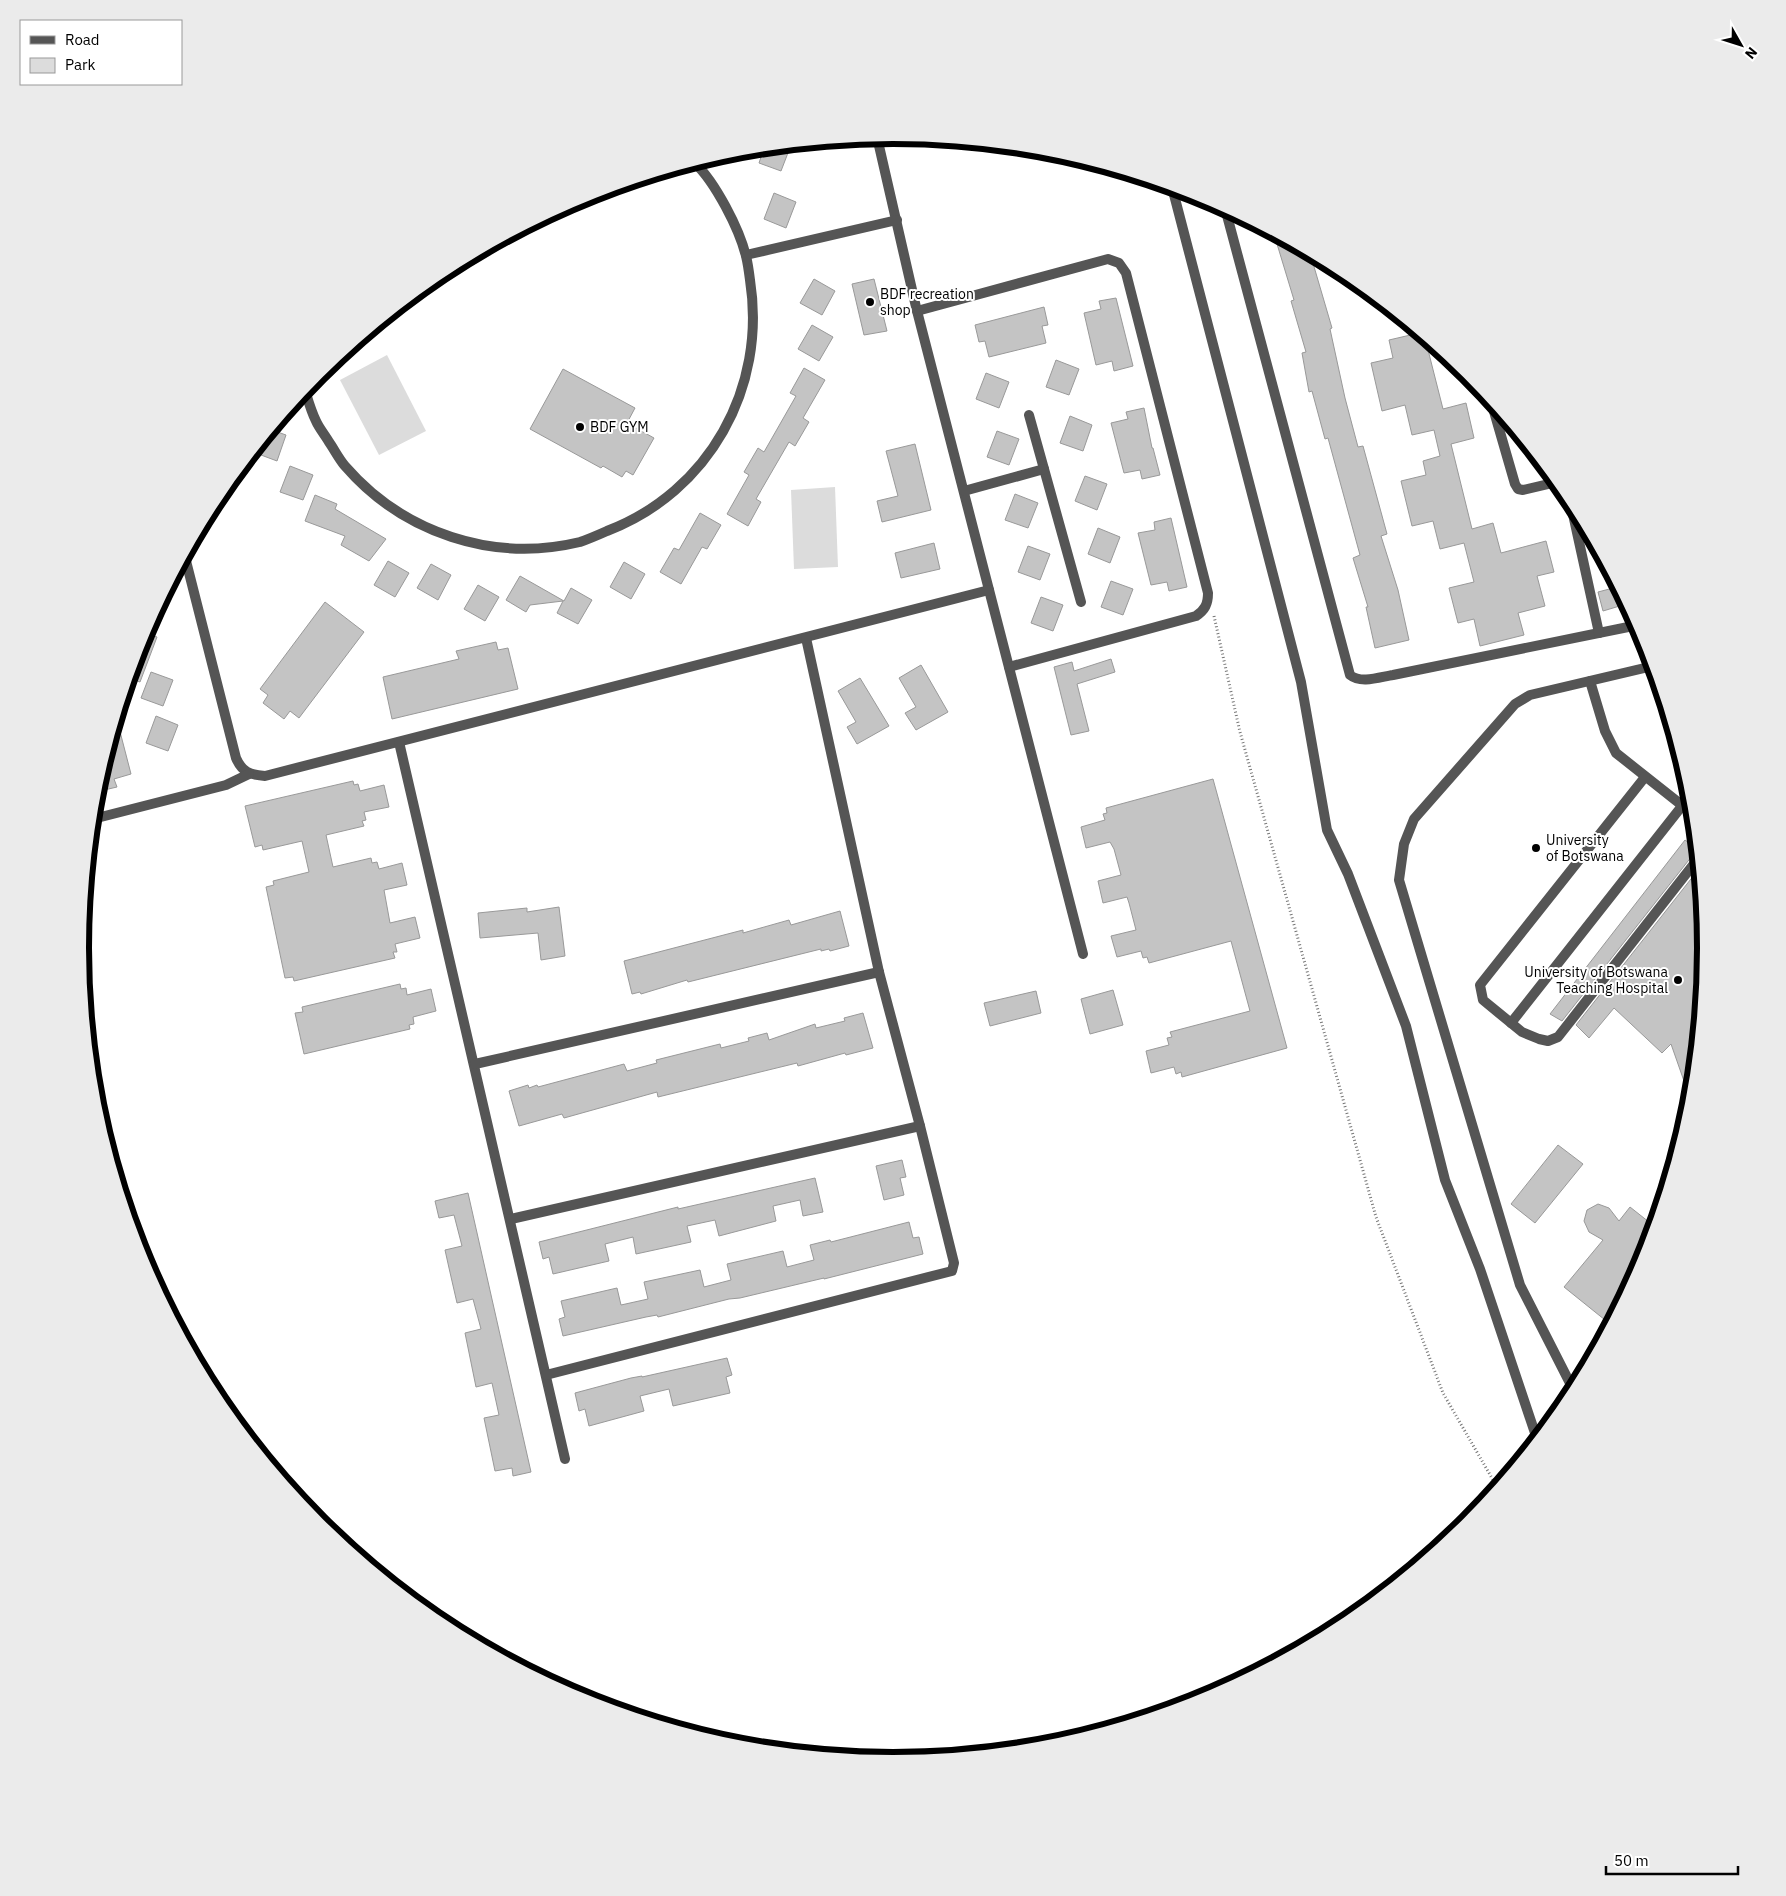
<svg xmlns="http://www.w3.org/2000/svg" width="1786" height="1896" viewBox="0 0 1786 1896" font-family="'IBM Plex Sans',sans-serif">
<rect width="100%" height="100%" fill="#fff"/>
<!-- green -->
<g fill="#dcdcdc">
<polygon points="387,355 426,431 379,455 340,380"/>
<polygon points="835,487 838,567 794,569 791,490"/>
</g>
<!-- building -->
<g fill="#c4c4c4" stroke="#999">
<polygon points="791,145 781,171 759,163 764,148"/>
<polygon points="774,193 796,202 786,228 764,219"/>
<polygon points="1274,234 1310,253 1332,328 1330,329 1345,398 1358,447 1363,446 1387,534 1381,536 1398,590 1409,640 1375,648 1366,607 1368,607 1353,558 1360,555 1328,438 1325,439 1312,391 1309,392 1302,353 1306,352 1291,301 1294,300"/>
<polygon points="814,279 835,291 822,315 800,303"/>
<polygon points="874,279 887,331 864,335 852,284"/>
<polygon points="1116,298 1133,366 1114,371 1112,361 1096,365 1084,313 1101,309 1099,301"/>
<polygon points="1044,307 1048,325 1042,326 1046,343 989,357 985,341 979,342 975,325"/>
<polygon points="812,325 833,337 819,361 798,349"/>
<polygon points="1419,333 1425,338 1443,409 1466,403 1474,438 1451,444 1472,529 1493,523 1501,553 1546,541 1554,572 1537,576 1545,606 1518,613 1524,635 1480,646 1474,619 1458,623 1449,588 1474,582 1464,543 1440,549 1433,521 1412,526 1401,481 1426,475 1423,461 1440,456 1434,430 1412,435 1405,405 1382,411 1371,363 1393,358 1389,340"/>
<polygon points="1056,360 1079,369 1069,395 1046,387"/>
<polygon points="804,368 825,380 803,418 809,422 795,446 789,442 756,499 761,502 748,526 727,514 749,475 744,472 758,448 764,452 796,396 790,393"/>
<polygon points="563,369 635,408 627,423 654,438 633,475 626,471 622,477 603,466 601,468 530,429"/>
<polygon points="986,373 1009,382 999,408 976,399"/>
<polygon points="1144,408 1152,448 1153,448 1160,475 1142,479 1140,470 1124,473 1111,423 1128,419 1126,412"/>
<polygon points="1070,416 1092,425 1083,451 1060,443"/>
<polygon points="272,430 286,435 277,461 253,452"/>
<polygon points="997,431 1019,439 1009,465 987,457"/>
<polygon points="915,444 931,510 882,522 877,501 898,496 886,451"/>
<polygon points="290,466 313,475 303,500 280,492"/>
<polygon points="1085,476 1107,484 1097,510 1075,501"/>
<polygon points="1015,494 1038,503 1028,528 1005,520"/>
<polygon points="315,495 337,504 335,509 386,539 369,561 341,545 345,536 305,521"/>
<polygon points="700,513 721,525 707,549 702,547 681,584 660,572 674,548 679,550"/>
<polygon points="1171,518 1187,587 1169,591 1167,582 1151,585 1138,533 1155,530 1154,522"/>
<polygon points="1098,528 1120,537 1110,563 1088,554"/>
<polygon points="934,543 940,569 901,578 895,553"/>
<polygon points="1028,546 1050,554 1040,580 1018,572"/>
<polygon points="388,561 409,573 395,597 374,585"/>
<polygon points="624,562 645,574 631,599 610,587"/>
<polygon points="431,564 451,575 438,600 417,588"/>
<polygon points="520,576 564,601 571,588 592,600 578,624 557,613 563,601 530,605 526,612 506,600"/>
<polygon points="1111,581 1133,589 1123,615 1101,607"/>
<polygon points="478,585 499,597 485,621 464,609"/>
<polygon points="1617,587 1623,605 1603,611 1598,592"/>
<polygon points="1041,597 1063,605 1053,631 1031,623"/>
<polygon points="325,602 364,632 299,718 290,711 284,719 263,703 268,695 260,689"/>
<polygon points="144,632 157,637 140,682 129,678"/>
<polygon points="496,642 498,650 508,648 518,689 392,719 383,677 459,659 456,651"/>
<polygon points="1111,659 1115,672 1077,684 1089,731 1071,735 1054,667 1072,662 1074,671"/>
<polygon points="921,665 948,712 916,730 905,713 916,707 899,678"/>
<polygon points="151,672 173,680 163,706 141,698"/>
<polygon points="860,678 889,726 857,744 847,727 856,722 838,691"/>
<polygon points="156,716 178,725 168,751 146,743"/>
<polygon points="117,720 131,774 114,779 117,787 100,791 97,783"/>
<polygon points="1213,779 1287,1048 1182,1077 1181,1072 1176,1074 1174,1067 1151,1073 1146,1051 1169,1045 1167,1038 1172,1037 1170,1032 1250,1011 1231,941 1149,963 1147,957 1143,958 1141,951 1117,957 1111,936 1136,930 1129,903 1127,897 1103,903 1098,881 1121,875 1114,849 1110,842 1086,848 1081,827 1105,820 1103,814 1107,813 1106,808"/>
<polygon points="353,781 354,785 358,784 360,791 384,785 389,807 364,812 366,820 362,821 364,826 326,835 333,867 371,858 372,863 377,862 379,869 402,863 407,885 384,890 390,923 415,917 420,938 395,944 397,952 393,952 395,958 294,981 293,977 285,978 266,887 274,885 273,881 309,872 302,841 263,850 262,845 255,847 245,806"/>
<polygon points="1685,840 1696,848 1697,853 1692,856 1562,1021 1550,1014"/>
<polygon points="1698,870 1706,948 1691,1101 1671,1044 1662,1053 1614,1008 1589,1038 1576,1025"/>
<polygon points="559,907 565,956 541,960 538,933 480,938 478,913 527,908 527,912"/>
<polygon points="840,911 849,946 830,951 829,949 821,951 821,949 688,982 687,980 641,994 640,992 632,994 624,961 743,930 743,933 789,920 791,925"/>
<polygon points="400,984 401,989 406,988 407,995 431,989 436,1011 413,1017 414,1024 409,1025 410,1029 304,1054 295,1013 303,1012 302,1007"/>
<polygon points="1113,990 1123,1025 1090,1034 1081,999"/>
<polygon points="1036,991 1041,1013 990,1026 984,1003"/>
<polygon points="863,1013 873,1048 846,1055 845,1053 798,1066 797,1063 658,1097 657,1092 564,1118 562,1114 519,1126 509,1091 528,1085 529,1088 537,1085 538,1087 624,1064 627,1071 657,1063 656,1060 720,1044 721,1048 749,1041 748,1038 767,1033 769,1040 815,1024 816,1028 845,1021 844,1018"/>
<polygon points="1558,1145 1583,1164 1535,1223 1511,1204"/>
<polygon points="902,1160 906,1177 900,1178 904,1195 884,1200 876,1166"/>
<polygon points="815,1178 823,1212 803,1216 800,1200 773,1206 776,1221 719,1236 715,1220 687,1226 691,1242 636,1254 633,1237 605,1244 609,1261 553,1274 549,1257 543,1259 539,1242 678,1207 678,1209"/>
<polygon points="468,1193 531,1472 513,1476 512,1468 495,1471 484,1418 499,1415 492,1383 476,1387 465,1333 481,1329 473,1299 457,1303 449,1268 445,1250 462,1246 454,1215 439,1218 435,1201"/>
<polygon points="1598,1204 1609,1208 1619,1221 1630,1207 1654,1226 1644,1259 1610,1324 1564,1287 1603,1240 1589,1232 1584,1221 1587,1210"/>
<polygon points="909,1222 913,1238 919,1237 923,1254 824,1279 824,1278 740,1298 729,1299 658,1317 657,1315 646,1317 563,1336 559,1319 565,1317 561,1301 617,1288 621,1305 648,1299 644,1282 700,1270 704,1287 731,1280 727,1264 783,1251 787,1267 814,1260 810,1245 830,1240 831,1242"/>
<polygon points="727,1358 732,1375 726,1377 730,1393 673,1406 669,1389 640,1396 644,1411 589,1426 585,1409 579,1411 575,1393 631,1378 642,1376 642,1377"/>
</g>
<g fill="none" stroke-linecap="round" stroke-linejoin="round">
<!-- path -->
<polyline stroke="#777" stroke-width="3" stroke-dasharray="1 2.5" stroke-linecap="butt" points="1214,616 1240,732 1376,1217 1443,1393 1497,1487"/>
<!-- lane -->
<g stroke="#555" stroke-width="10">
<path d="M1225,208L1350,675C1361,684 1380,677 1393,675L1638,625"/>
<polyline points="1491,401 1515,484 1518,489 1523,490 1557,482"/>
<polyline points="1569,496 1599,633"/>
<polyline points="1590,681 1605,731 1616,753 1693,814"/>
<polyline points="1645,777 1480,985 1483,1000 1522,1032 1539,1039 1548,1041 1558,1037 1697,860"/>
<polyline points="1511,1023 1682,806"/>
<polyline points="1574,1391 1520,1285 1399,880 1404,844 1414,819 1515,704 1530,695 1653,666"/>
</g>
<!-- street -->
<g stroke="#555" stroke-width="10">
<polyline points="877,137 916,307 1083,954"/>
<polyline points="1172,187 1301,682 1327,830 1348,874 1406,1026 1445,1180 1480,1269 1537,1439"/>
<polyline points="746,255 897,220"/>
<path d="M917,311L1108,259L1119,263L1126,273L1208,593C1208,604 1205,610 1196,616L1009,667"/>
<path d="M305,390C308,400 311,411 316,421C319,428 325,435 329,442C334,449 339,459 345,466C403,533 493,563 580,542C589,539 598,535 607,531C709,492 767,388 750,280C749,272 748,264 746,256C739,228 715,182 695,163"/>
<polyline points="1029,415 1081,602"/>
<polyline points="964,491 1044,469"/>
<path d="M185,557L236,758C242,772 250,775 265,776L989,590"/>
<polyline points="399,742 565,1459"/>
<polyline points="93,819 226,785 249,774"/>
<polyline points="475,1064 879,972"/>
<polyline points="511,1219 920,1126"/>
<polyline points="546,1375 952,1271 954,1263 920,1126 879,972 806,638"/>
</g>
</g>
<!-- markers -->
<g fill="#000" stroke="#fff" stroke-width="2">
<circle cx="870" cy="302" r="5"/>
<circle cx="580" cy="427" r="5"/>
<circle cx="1536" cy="848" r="5"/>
<circle cx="1678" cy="980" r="5"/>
</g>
<g text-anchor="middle" stroke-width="4" stroke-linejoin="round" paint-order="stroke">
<!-- poi labels -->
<g font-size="14" fill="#000" stroke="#fff" text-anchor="start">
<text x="880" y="299">BDF recreation<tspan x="880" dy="16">shop</tspan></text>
<text x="590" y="432">BDF GYM</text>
<text x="1546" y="845">University<tspan x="1546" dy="16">of Botswana</tspan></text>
<text x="1668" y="977" text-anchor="end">University of Botswana<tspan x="1668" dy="16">Teaching Hospital</tspan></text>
</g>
</g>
<!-- crop -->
<path d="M0 0H1786V1896H0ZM89 948a804 804 0 1 1 1608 0a804 804 0 1 1-1608 0Z" fill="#ebebeb" fill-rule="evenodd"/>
<path fill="none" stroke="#000" stroke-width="6" d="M89 948a804 804 0 1 1 1608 0a804 804 0 1 1-1608 0Z"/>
<!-- legend -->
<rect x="20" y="20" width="162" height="65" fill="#ffffff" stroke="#999999"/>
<rect x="30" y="36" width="25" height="8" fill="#555555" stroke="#999999"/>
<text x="65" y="45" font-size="15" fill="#000000">Road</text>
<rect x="30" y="58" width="25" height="15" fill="#dcdcdc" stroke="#999999"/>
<text x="65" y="70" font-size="15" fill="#000000">Park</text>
<!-- north arrow -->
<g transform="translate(1741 45) rotate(129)" stroke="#ffffff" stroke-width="4" paint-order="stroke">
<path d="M0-4L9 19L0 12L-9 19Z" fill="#000000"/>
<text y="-8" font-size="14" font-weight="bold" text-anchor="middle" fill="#000000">N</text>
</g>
<!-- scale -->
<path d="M1606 1866v8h132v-8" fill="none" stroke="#000000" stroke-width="2.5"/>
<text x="1614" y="1866" font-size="15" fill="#000000" stroke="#ffffff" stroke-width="4" paint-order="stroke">50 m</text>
</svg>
